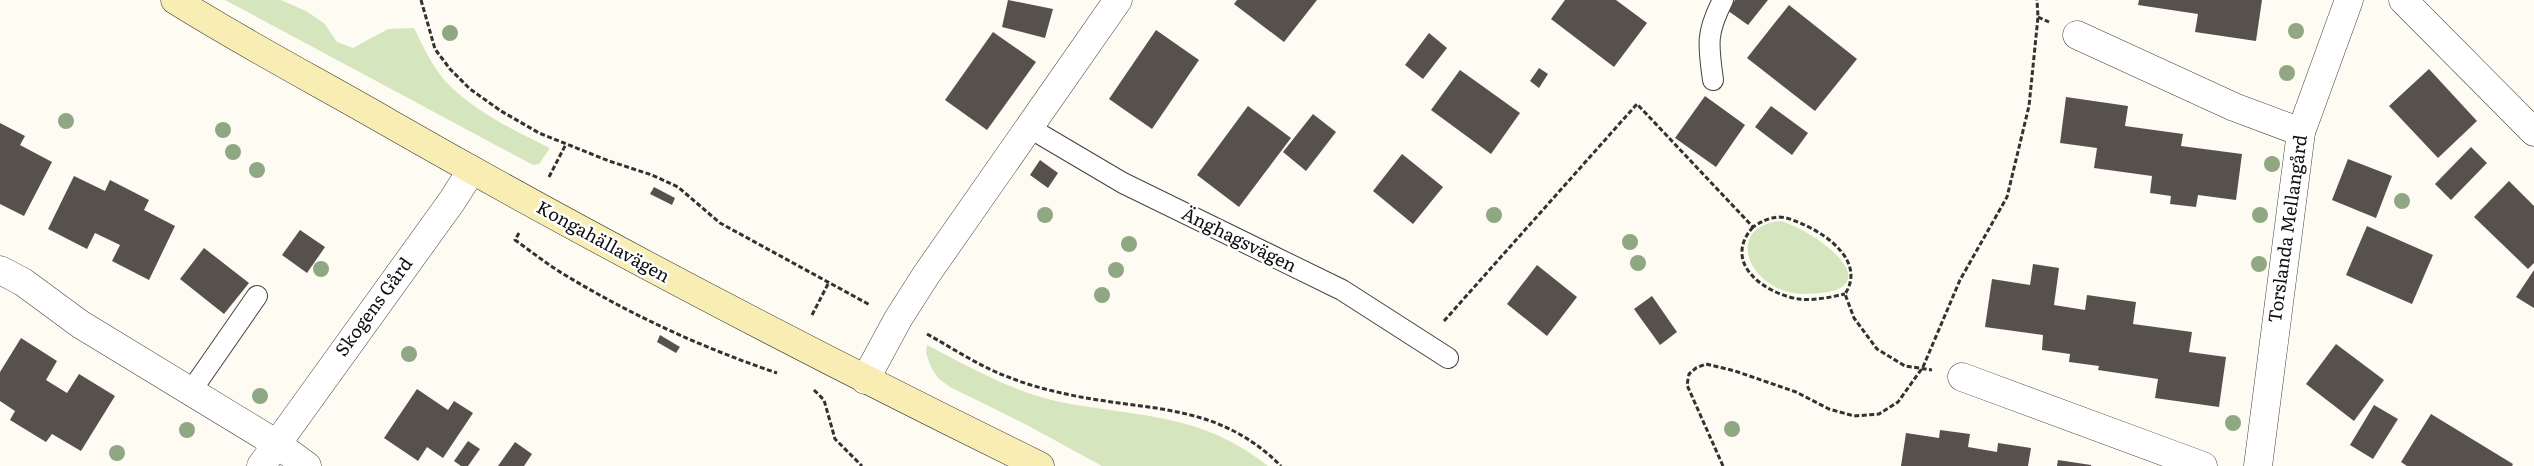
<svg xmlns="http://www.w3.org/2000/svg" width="2534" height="466" viewBox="0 0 2534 466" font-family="Literata,serif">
<rect width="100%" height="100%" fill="#fefbf3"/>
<!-- green -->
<g fill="#d5e6bf">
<path d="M225,0H281L306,11L324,23L337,42L353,48L388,29L414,28C424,48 434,71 451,87C478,113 517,132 550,148L539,164L533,165Z"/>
<path d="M1781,221C1821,233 1896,293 1806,294C1750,295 1721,227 1781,221Z"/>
<path d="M927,345C968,366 1011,391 1056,401C1137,418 1199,411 1268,466H1102L1025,424L950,387L938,378L931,367L926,353Z"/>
</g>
<!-- building -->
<g fill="#57514d">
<polygon points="1008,0 1053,9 1045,38 1002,27"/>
<polygon points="1237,0 1317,0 1284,42 1234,4"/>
<polygon points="1565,0 1616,0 1647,23 1614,67 1551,19"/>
<polygon points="1735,0 1768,0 1748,25 1727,10"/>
<polygon points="2139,0 2262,0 2256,41 2195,32 2198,14 2138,5"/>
<polygon points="1789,5 1857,59 1815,111 1747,58"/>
<polygon points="1156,30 1199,60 1152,129 1109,99"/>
<polygon points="993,32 1036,62 987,130 945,100"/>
<polygon points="1429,33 1447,48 1423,79 1405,65"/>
<polygon points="1539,68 1548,74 1539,88 1530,81"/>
<polygon points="2429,69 2477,121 2438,158 2389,106"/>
<polygon points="1460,70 1520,113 1491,154 1431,110"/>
<polygon points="1705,96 1745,125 1716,167 1675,138"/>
<polygon points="2066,97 2128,106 2125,126 2183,134 2181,146 2242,154 2236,200 2198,195 2196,207 2170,204 2171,196 2150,193 2152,176 2094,168 2097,148 2060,143"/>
<polygon points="1248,106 1291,138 1239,207 1197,175"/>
<polygon points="1771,106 1808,133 1792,155 1755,127"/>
<polygon points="1313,114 1336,132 1306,171 1283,152"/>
<polygon points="0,123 25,136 20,145 52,162 24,216 0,204"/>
<polygon points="2471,147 2487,163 2451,200 2435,184"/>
<polygon points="1402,154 1443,187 1413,224 1373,191"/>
<polygon points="2348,159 2392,176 2376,218 2332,200"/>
<polygon points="1040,160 1058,173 1048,188 1030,175"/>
<polygon points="74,176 105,191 110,180 149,200 144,210 175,226 149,280 112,261 120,245 95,233 87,249 48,229"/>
<polygon points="2509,181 2534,206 2534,263 2528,269 2474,217"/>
<polygon points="654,187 675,198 672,205 650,194"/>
<polygon points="2367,226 2433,255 2412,304 2346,275"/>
<polygon points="300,230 325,247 307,273 282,255"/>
<polygon points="204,248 249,283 224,314 180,279"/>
<polygon points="2033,264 2059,268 2054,305 2085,310 2087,295 2136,302 2133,324 2192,332 2189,352 2226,357 2219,407 2155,398 2158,379 2098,370 2099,366 2069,362 2070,354 2042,350 2043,335 1985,327 1992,279 2030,285"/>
<polygon points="1537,265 1577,297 1547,336 1507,304"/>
<polygon points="2534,270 2534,308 2516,297"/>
<polygon points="1652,296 1677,332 1660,345 1634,309"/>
<polygon points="660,335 680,347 676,353 657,342"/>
<polygon points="21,338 57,361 46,380 67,393 79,374 115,396 81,451 52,434 46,442 10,420 15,411 0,401 0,372"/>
<polygon points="2336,344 2384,380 2354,421 2306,384"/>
<polygon points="417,389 448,410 454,401 473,413 443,458 427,447 418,461 384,438"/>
<polygon points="2374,405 2398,419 2373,459 2350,445"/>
<polygon points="2431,414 2513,464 2512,466 2407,466 2401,462"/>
<polygon points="1940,430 1970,434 1968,447 1997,452 1998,443 2031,448 2028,466 1901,466 1906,433 1939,438"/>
<polygon points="468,441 480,449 468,466 461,466 454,461"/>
<polygon points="515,442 532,454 524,466 498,466"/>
<polygon points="2058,460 2091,465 2091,466 2057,466"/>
</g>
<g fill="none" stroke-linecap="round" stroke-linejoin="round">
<defs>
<g id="lane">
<path d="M1713,80C1708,44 1706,33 1723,0"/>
<polyline points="1028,127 1123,183 1342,290 1448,358"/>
<polyline points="191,391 257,296"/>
</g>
<g id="street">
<polyline points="2403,0 2534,132"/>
<polyline points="2077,35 2234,107 2301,132"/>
<polyline points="0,270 23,282 80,324 277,444 307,466"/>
<polyline points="1962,377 2203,466"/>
<polyline points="865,380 898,319 926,275 1118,0"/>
<polyline points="261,466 452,201 471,171"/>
<polyline points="2258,466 2301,132 2349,0"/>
</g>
<path id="secondary" d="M175,0C245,44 318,82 389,123C602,245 820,358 1040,466"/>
</defs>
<!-- lane casing -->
<use href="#lane" stroke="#434343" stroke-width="22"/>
<!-- street casing -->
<use href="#street" stroke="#434343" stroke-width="29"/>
<!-- secondary casing -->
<use href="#secondary" stroke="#323232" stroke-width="29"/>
<!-- path -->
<g stroke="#323232" stroke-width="3" stroke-dasharray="5 2.5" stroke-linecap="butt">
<polyline points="421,0 435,49 450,69 470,89 501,111 539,133 609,161 652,175 678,187 720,223 870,305"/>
<polyline points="2038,17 2049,22"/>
<polyline points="549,177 566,144"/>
<path d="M1753,227C1721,263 1765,294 1799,299C1814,301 1831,297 1845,294"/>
<path d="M519,233L515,240C532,252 548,265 565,275C633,316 703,348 777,373"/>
<polyline points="812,315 828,284"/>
<path d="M1444,321L1637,104L1753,227C1761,222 1768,218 1778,217C1786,217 1793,220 1800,223C1827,234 1866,262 1845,294L1854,318L1877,349L1905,366L1932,370"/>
<path d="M927,334C954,349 982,368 1011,378C1028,385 1048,390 1066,394C1147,412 1216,401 1281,466"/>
<polyline points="814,390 824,400 835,439 862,466"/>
<polyline points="1723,466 1687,385 1689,374 1696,368 1706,364 1735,371 1796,392 1829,409 1854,416 1879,414 1898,402 1923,367 1960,280 2007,197 2029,106 2038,17 2037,0"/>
</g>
<!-- lane -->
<use href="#lane" stroke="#fff" stroke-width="20"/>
<!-- street -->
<use href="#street" stroke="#fff" stroke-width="28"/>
<!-- secondary -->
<use href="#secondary" stroke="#f8eeb4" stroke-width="28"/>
</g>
<!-- trees -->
<g fill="#8fa782">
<circle cx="2296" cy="31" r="8"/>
<circle cx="450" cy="33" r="8"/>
<circle cx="2287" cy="73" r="8"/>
<circle cx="66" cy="121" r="8"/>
<circle cx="223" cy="130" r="8"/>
<circle cx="233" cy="152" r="8"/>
<circle cx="2272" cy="164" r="8"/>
<circle cx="257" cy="170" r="8"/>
<circle cx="2402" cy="201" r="8"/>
<circle cx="1045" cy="215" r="8"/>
<circle cx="1494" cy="215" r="8"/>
<circle cx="2260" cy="215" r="8"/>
<circle cx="1630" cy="242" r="8"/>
<circle cx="1129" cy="244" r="8"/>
<circle cx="1638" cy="263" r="8"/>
<circle cx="2259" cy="264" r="8"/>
<circle cx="321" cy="269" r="8"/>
<circle cx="1116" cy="270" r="8"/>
<circle cx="1102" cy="295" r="8"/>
<circle cx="409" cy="354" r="8"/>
<circle cx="260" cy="396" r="8"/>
<circle cx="2233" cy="423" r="8"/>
<circle cx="1732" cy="429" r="8"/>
<circle cx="187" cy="430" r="8"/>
<circle cx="117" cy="453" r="8"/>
</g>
<g text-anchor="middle" stroke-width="5" stroke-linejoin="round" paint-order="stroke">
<!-- street labels -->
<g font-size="18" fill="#101010" stroke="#fff">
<text transform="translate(2288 229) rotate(-82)" y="6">Torslanda Mellangård</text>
<text transform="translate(1239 240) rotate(26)" y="6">Änghagsvägen</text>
<text transform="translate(603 242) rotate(29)" y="6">Kongahällavägen</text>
<text transform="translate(374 307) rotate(-54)" y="6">Skogens Gård</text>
</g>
</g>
</svg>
